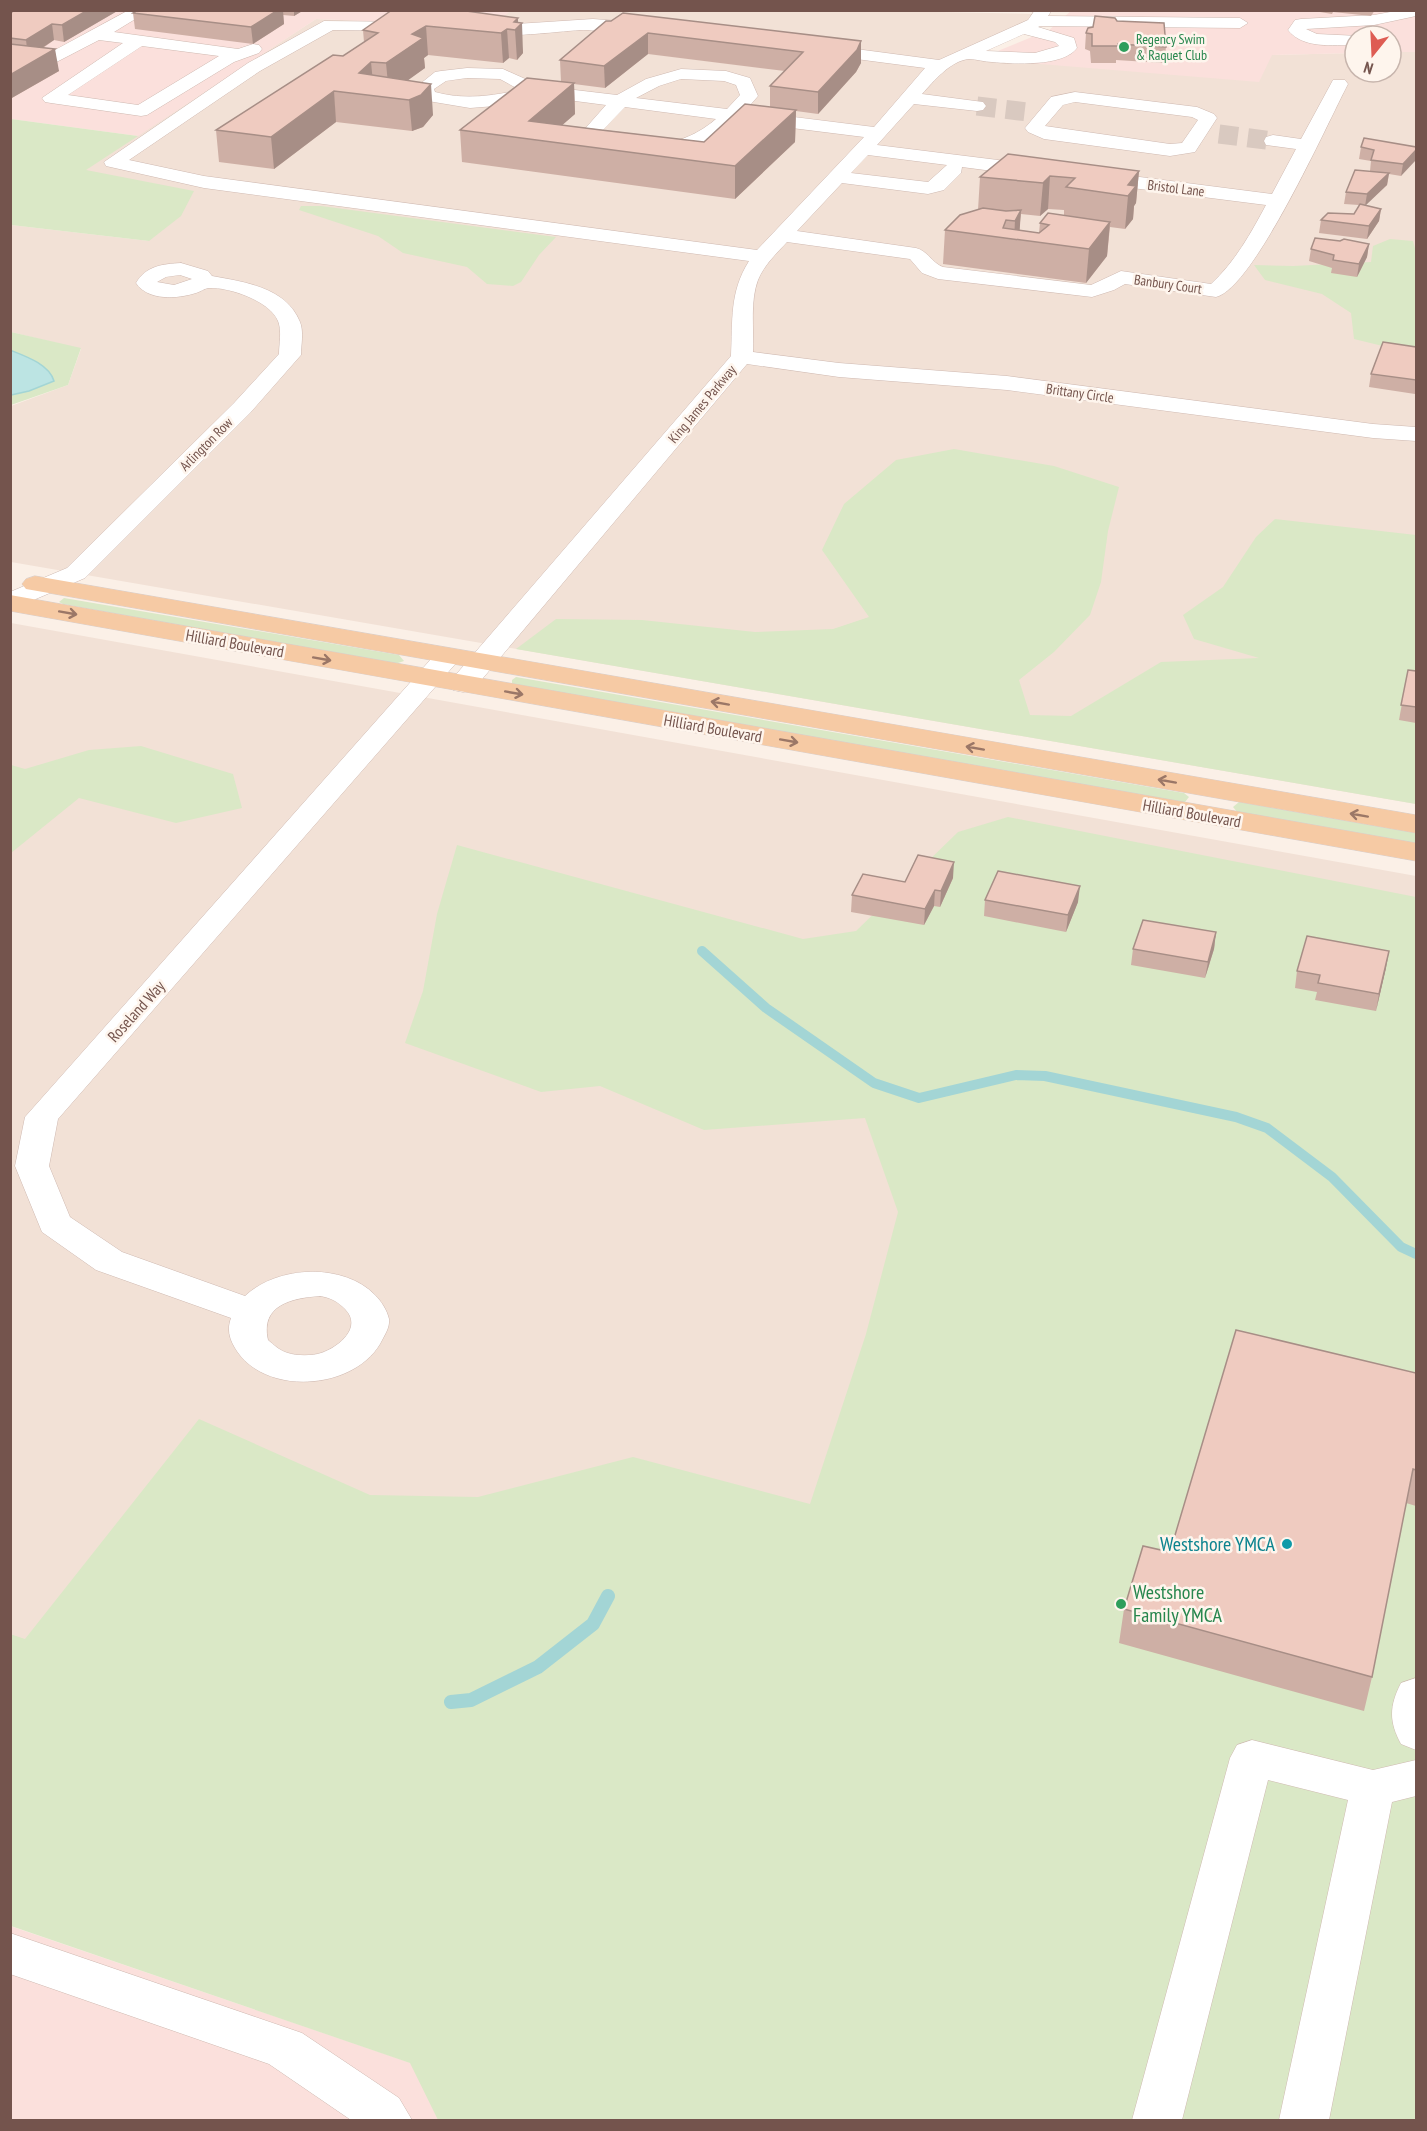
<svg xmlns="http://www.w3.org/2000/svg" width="1427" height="2131" viewBox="0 0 1427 2131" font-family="'PT Sans Narrow',sans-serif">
<rect width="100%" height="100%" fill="#fbf0e7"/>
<!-- residential -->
<g fill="#f2e1d6">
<polygon points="511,10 826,10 1041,14 966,54 1272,55 1355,53 1355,72 1391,72 1391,52 1416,52 1416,804 11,562 11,406 68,385 81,349 11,332 11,225 149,241 85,170 316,19 490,26"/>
<polygon points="11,623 1416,876 1416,2120 11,1926"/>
</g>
<!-- commercial -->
<g fill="#fbe0dc">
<polygon points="11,11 511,11 490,26 316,19 138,136 11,119"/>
<polygon points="1071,11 1416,11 1416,52 1391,52 1391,36 1355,36 1355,53 1272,55 1259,82 978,59 1049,30"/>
<polygon points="10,1926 411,2063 578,2120 11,2120"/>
</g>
<!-- green -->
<g fill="#dae8c6">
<polygon points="11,119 138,136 86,170 194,191 181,216 149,241 11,225"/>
<polygon points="301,206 321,206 556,237 539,255 521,282 513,286 487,284 467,267 403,253 378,236 299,210"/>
<polygon points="1390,239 1413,241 1416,252 1416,350 1403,351 1354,339 1351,313 1322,294 1265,280 1254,265 1293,266 1371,262 1373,246"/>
<polygon points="11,332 81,348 68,385 11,405"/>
<polygon points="954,449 1054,466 1119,487 1108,531 1101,582 1090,615 1054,652 1019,680 1030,715 1071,716 1161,662 1259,658 1194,639 1183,615 1223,587 1256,537 1275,519 1416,535 1416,804 516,649 556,619 642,620 755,632 833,629 869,617 822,550 844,504 896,460"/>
<polygon points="64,598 399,655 404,661 395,664 63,604 59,602"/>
<polygon points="516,677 1184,793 1189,797 1185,802 1181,802 515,685 512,683 512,680"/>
<polygon points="141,746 233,774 242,808 176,823 79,798 11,853 11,765 25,769 89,750"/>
<polygon points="1239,802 1416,833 1416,844 1238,813 1233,807"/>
<polygon points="1008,817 1416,897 1416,2120 438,2120 410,2063 11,1926 10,1634 25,1639 199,1419 370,1495 478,1497 633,1457 810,1504 866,1334 898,1212 865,1118 704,1130 600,1086 541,1092 405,1043 423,991 437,914 457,845 803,939 856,931 958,832"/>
</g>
<!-- water -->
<path fill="#bce4e3" stroke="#a3d5d5" stroke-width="1.5" d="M10,350C25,356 49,364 54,381L29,391L11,395Z"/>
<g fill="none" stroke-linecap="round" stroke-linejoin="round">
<!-- stream-far1 -->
<polyline stroke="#a3d5d5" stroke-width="10" points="702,951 766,1008 874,1083 919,1098 1016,1075 1045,1076 1236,1117 1267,1128 1332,1177 1401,1247 1416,1254"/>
<!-- stream -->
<polyline stroke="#a3d5d5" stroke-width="14" points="451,1702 471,1700 538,1667 593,1624 608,1596"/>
<!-- minor-tunnel -->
<g stroke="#d9c9c0" stroke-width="19" stroke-dasharray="19 10" stroke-linecap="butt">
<polyline points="977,106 1028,112"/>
<polyline points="1219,134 1273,141"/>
</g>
<defs>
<g id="minor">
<path d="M129,10H150L114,32L238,49L253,44L259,45L262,49L259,53L234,62L147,115L141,116L51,103L45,102L42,98L123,43L99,40L43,69L10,64V54L40,58ZM142,46L219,56L138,105L68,95Z"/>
<path d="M1035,10H1052L1048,16L1240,18L1248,23L1240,28L1040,26L1038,27L1074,38L1077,48C1063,67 1013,64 992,62C985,62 976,59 969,59C950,61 934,81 922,94L983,102L986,106L983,110L977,111L914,104L877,145L1038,165L1045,167L1048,171L1045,175L1038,177L962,167L961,173L944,190L928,194L842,183L797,231L916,248C928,251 932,263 943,267L1091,285L1121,271L1211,284C1235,262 1251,233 1266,205L1093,183L1086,181L1083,177L1086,173L1093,171L1272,194L1296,149L1266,145L1264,141L1266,137L1273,135L1301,139L1333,80H1345L1348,84C1327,124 1254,288 1216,297L1125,284L1114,290L1092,297L938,279L922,273L910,259L787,242C777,253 764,265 758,280C750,301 754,329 753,352L839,363L1007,376L1373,424L1416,427V441L1373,438L1007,390L839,377L747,364L473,690L463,692L453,690L449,684L453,678L731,356C733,320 729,293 749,261L204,188L106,166L104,162L248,63L324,21L417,22L425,27L423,31L333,30L260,71L129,160L204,176L757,250L864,137L735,121C689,160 650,161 593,150L586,148L584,144L583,131L606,105L537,96L495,106L470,108L422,100L415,88L435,72L441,71L467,68L503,69L541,86L617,95L646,79L681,69L726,71L750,78L758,96L745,111L874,127L925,68L818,54L812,53L809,49L812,45L818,44L939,60L1028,20ZM1024,34L1055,42L1059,46L1035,53L986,51ZM467,78L500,79L520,90C491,96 464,100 435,92L434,89L446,81ZM681,79L724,81L736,85L740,95L727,109L636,98L659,86ZM625,107L716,119C682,148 645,149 602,140L601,132ZM868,155L947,165L928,182L851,173Z"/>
<path d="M1401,10H1416V16L1374,25L1306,29L1317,34L1359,36H1355V45C1333,45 1303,49 1288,30L1295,20L1301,19L1374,15Z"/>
<path d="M593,19L645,23L653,28C646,37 595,29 580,30C561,31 480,42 470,29L478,24L501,25Z"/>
<path d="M1075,92L1197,107L1214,114L1217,118L1195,152L1170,156L1044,139L1028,132L1025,128L1051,97ZM1075,102L1192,117L1198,120L1182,143L1170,144L1045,126L1063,105Z"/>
<path d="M181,263L208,271L212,276C244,282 286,287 300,322C304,332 301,345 301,355L250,413L85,578L10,610V592L67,568L234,403L279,354C279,344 282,331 278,321C270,301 229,287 209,288C205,288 200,292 196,293C177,299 148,301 136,283C146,266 162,264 181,263ZM180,275L192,279L174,285L157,282L166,277Z"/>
<path d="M448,648L457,650L461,656L457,662L58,1119L49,1166L70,1217L122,1252L245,1296C278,1265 344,1263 375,1295C381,1301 387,1310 389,1319C390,1328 384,1336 380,1344C352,1391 263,1396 235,1348C229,1338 227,1329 231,1318L96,1270L42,1232L15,1166L25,1117L439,650ZM320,1296C331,1298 337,1301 345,1309C363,1327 339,1347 321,1353C312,1356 297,1356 288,1353C280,1351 274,1345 268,1340C260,1305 292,1298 320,1296Z"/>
<path d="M1416,1678V1750L1401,1744C1389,1722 1389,1706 1401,1683Z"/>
<polygon points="1252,1740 1373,1770 1416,1760 1416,1796 1392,1802 1329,2120 1279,2120 1348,1800 1268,1780 1182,2120 1132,2120 1230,1758 1237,1745"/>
<polygon points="10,1933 302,2033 399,2098 412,2120 351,2120 269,2064 10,1974"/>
</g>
<g id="major">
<polygon points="35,576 1416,815 1416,833 26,589 22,584 26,579"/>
<polygon points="10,595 1416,843 1416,861 10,611"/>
</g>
</defs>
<!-- minor casing -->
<use href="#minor" stroke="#cfb9b1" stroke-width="1"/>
<!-- major casing -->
<use href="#major" stroke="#d8cfcd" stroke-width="1"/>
<!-- minor -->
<use href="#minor" fill="#fff" fill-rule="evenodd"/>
<!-- major -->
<use href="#major" fill="#f6caa4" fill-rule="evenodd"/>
</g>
<!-- wall -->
<g fill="#ceafa5" fill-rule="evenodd">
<polygon points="119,10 64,42 54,40 43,48 59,71 10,99 10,13"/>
<polygon points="138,10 304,10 294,16 283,15 284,24 253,44 135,29 133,13"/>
<polygon points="392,10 518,22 523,53 517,60 509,58 503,63 428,55 424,58 425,68 407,80 433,115 423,127 412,131 336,122 274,169 219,162 216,130 343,56 364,42 363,30"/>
<polygon points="1308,10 1375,10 1371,16 1333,12 1332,14"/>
<path d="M623,13L861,63L856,72L818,114L796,111L795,142L735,199L462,162L460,130L561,82L560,60ZM648,54L785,71L770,86V107L704,142L562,125L575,114L574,84L605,88Z"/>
<polygon points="1117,21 1166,47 1164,63 1116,60 1116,63 1091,63 1090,51 1085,49 1086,33 1093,27"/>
<polygon points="1361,147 1416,147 1401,176 1389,174 1387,185 1365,205 1381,209 1379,221 1367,239 1319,233 1321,220 1354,214 1359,205 1344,204 1346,192 1370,171 1371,161 1359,159"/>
<path d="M1139,171L1136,203L1134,206L1133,219L1125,229L1110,227L1107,256L1086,283L943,264L945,230L978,210L980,177ZM1048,209L1064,210V215L1040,223L1039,233L1019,230L1021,214L1040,216Z"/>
<polygon points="1369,244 1367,257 1357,277 1331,273 1332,268 1309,261 1311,249"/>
<polygon points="1416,347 1416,388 1415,394 1369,387 1371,374"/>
<polygon points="1408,670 1416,671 1416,723 1399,720"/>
<polygon points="953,878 940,907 934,906 924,925 851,912 852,895 905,882"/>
<polygon points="985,900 1078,902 1066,932 984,916"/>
<polygon points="1216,932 1214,949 1205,978 1131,965 1133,949"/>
<polygon points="1386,968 1376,1011 1315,1000 1317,992 1295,988 1297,971"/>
<polygon points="1416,1373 1416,1506 1406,1503 1372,1677 1364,1711 1119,1643 1124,1609 1170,1552"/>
</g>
<!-- shaded-wall -->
<g fill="#a78e86">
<polygon points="88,10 119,10 64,42 62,25"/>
<polygon points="278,10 283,10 284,24 253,44 251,27"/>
<polygon points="294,10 304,10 294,16"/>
<polygon points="518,18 518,27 522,23 523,53 517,60 515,30 514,22"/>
<polygon points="52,24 54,40 28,57 26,40"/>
<polygon points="426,26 428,55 424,58 425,68 389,94 386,63 412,34"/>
<polygon points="507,29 509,58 503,63 501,33"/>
<polygon points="648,33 648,54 605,88 604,66"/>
<polygon points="861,41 861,63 856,72 818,114 818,92"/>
<polygon points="55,49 59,71 10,99 10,75"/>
<polygon points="371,62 374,93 359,73"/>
<polygon points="574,83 575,114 544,141 529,121"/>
<polygon points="431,84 433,115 423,127 412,131 409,100"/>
<polygon points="334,91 336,122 274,169 271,137"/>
<polygon points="796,110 795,142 735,199 735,166"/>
<polygon points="1416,150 1416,160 1401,176 1403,164"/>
<polygon points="1139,171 1136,203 1134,206 1133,219 1125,229 1128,196 1128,185"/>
<polygon points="1389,173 1387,185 1365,206 1367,194"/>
<polygon points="1050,176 1048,209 1040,216 1043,183"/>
<polygon points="1381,209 1379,221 1367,239 1369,226"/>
<polygon points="1021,210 1019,240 1014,239 1015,221"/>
<polygon points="1110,222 1107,256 1086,283 1089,249"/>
<polygon points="1369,244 1367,257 1357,277 1359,264"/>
<polygon points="954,862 953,878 940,907 941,891"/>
<polygon points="1080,886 1078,902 1066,932 1068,915"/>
<polygon points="935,890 934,906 924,925 925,909"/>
<polygon points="1216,932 1214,949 1205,978 1208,962"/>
<polygon points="1389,951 1386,968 1376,1011 1379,994"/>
</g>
<!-- building -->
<g fill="#efcbc0" stroke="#a78e86" stroke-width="1.5">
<polygon points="15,10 88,10 62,25 52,24 26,40 10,38 10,13"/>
<polygon points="138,10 278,10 251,27 133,13"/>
<polygon points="392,10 459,10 518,18 514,22 522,23 515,30 507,29 501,33 426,26 412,34 423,38 386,63 371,62 359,73 431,84 421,95 409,100 334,91 271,137 216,130 333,55 343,56 378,33 363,30"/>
<polygon points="623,13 861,41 857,50 818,92 770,86 803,52 648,33 604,66 560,60 606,21 611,21"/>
<polygon points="1095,16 1115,18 1117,21 1164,23 1166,47 1118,44 1118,46 1092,46 1092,34 1086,33 1088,28 1093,27"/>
<polygon points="10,44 55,49 10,75"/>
<polygon points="527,78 574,83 529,121 601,130 704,142 745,104 796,110 735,166 460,130"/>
<polygon points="1364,138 1416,147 1416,150 1403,164 1371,160 1374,150 1361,147"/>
<polygon points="1008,154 1139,171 1128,185 1136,186 1128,196 1066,187 1075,178 1050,176 1043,183 980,177"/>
<polygon points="1355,170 1389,173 1367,194 1346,192"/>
<polygon points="1360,204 1381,209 1369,226 1321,220 1328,213 1354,214"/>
<polygon points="983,208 1006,211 1021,210 1015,221 1006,220 1003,228 1039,233 1049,225 1040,223 1048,213 1110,222 1089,249 945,230 960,215"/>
<polygon points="1315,238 1340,241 1344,239 1369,244 1359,264 1333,260 1334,255 1311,249"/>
<polygon points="1383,342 1416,347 1416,380 1371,374"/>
<polygon points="1408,670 1416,671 1416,707 1401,705"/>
<polygon points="918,855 954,862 941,891 935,890 925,909 852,895 863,874 905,882"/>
<polygon points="998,871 1080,886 1068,915 985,900"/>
<polygon points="1143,920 1216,932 1208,962 1133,949"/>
<polygon points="1307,936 1389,951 1379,994 1318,983 1320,975 1297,971"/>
<polygon points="1236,1330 1416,1373 1416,1470 1413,1469 1372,1677 1124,1609 1143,1546 1170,1552"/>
</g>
<!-- one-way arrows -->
<defs><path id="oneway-shaft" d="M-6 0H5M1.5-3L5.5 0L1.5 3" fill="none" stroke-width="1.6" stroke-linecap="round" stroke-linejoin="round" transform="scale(1.5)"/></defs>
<g stroke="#9b7767">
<use href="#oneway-shaft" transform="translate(68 613) rotate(10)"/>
<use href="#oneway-shaft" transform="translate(322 659) rotate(10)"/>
<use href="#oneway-shaft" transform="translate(514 693) rotate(10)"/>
<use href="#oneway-shaft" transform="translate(720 703) rotate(-170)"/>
<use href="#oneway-shaft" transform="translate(789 741) rotate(10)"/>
<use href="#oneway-shaft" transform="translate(975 748) rotate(-170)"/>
<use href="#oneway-shaft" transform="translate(1167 781) rotate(-170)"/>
<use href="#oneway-shaft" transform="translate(1359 815) rotate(-170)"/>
</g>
<!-- markers -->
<g fill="#2e9e5b" stroke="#fef5ed" stroke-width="2">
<circle cx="1124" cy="47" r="6"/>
<circle cx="1121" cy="1604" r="6"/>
</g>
<circle fill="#0f9aa8" stroke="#fef5ed" stroke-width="2" cx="1287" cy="1544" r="6"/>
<g text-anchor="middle" stroke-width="5" stroke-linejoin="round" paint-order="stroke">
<!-- far-leisure labels -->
<g font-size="14" fill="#27864d" stroke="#fef5ed" text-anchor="start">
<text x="1136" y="44">Regency Swim<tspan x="1136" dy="16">&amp; Raquet Club</tspan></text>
</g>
<!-- far-street labels -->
<g font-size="14" fill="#74544d" stroke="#fef5ed">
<text transform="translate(1176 188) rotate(7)" y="5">Bristol Lane</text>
<text transform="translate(1168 284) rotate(8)" y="5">Banbury Court</text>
<text transform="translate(1080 393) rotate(8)" y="5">Brittany Circle</text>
<text transform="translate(702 404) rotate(-50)" y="5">King James Parkway</text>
<text transform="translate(206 444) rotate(-45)" y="5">Arlington Row</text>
</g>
<!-- street labels -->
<g font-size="16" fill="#74544d" stroke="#fef5ed">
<text transform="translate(235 643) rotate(10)" y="6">Hilliard Boulevard</text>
<text transform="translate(713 728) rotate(10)" y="6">Hilliard Boulevard</text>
<text transform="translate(1192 813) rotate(10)" y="6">Hilliard Boulevard</text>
<text transform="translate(136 1011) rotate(-48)" y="6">Roseland Way</text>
</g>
<!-- near-culture labels -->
<g font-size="20" fill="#0d838f" stroke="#fef5ed" text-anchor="end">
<text x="1275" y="1551">Westshore YMCA</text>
</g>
<!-- near-leisure labels -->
<g font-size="20" fill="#27864d" stroke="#fef5ed" text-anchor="start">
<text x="1133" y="1599">Westshore<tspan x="1133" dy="23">Family YMCA</tspan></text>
</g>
</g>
<!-- border -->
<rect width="1427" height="2131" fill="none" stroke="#74544d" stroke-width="24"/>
<!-- north arrow -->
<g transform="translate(1373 54) rotate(198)"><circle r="28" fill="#fef5ed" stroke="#c7b5ad" stroke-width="1.5"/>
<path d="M0-4.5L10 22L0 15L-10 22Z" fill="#de5c53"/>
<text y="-9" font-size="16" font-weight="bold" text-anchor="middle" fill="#74544d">N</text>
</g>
</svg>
